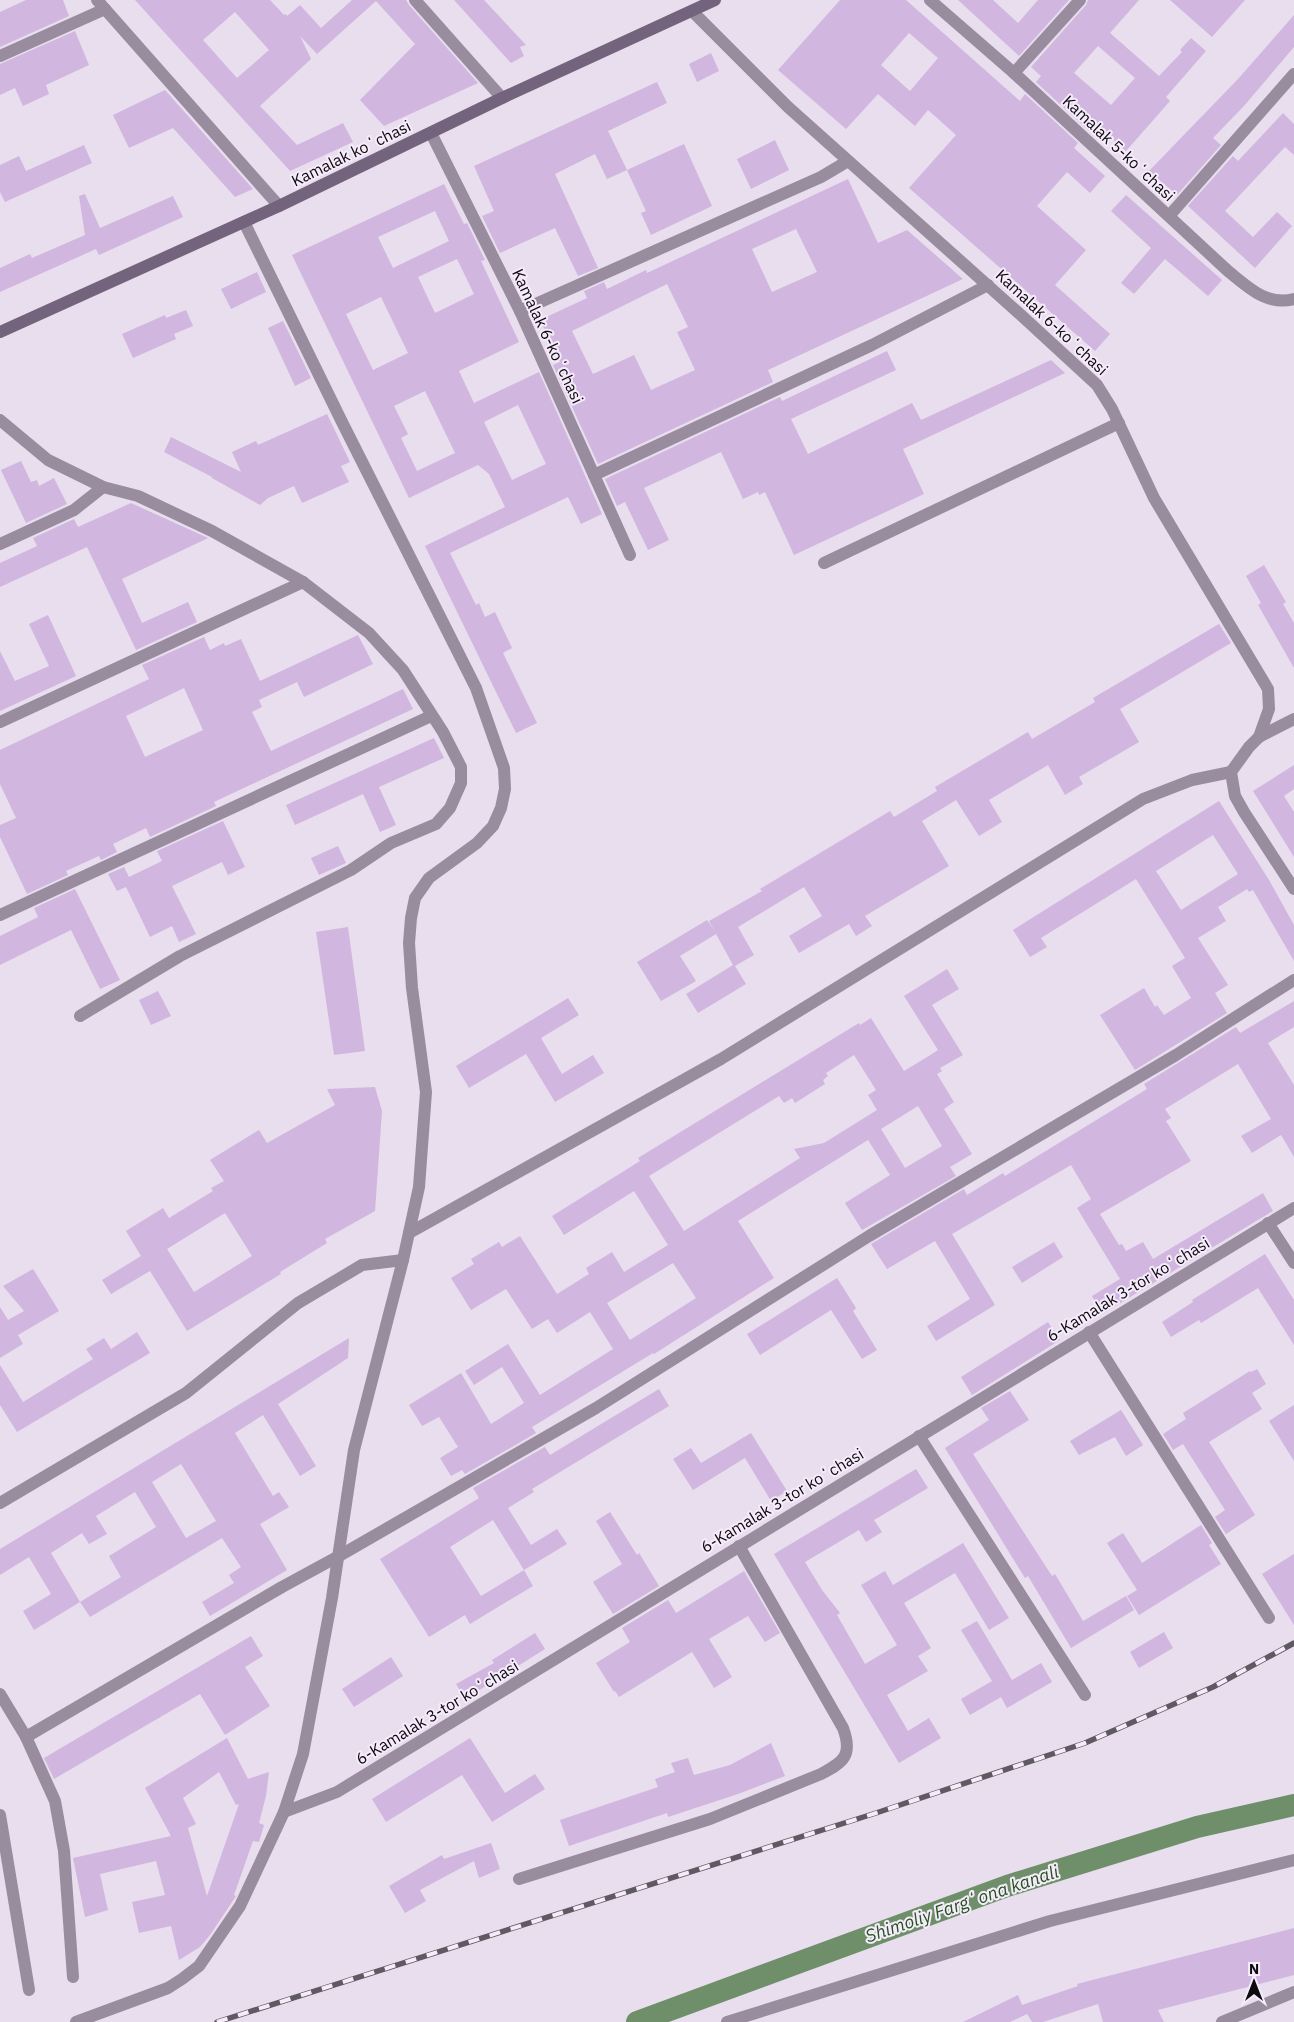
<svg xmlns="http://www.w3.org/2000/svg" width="1294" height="2022" viewBox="0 0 1294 2022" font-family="'IBM Plex Sans',sans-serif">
<rect width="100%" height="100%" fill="#e8deed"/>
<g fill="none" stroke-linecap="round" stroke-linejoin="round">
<!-- canal -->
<polyline stroke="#6e8f6a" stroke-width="22" points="637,2022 1007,1886 1197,1827 1294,1805"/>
</g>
<!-- building -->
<g fill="#d1b6e0" fill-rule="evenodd">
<polygon points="26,0 63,0 69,16 0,47 0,12"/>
<path d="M135,0H270L284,15L286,14L287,16L300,5L321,28L352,0H406L409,5L478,83L384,126L360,100L415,44L376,1L317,54L300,36L311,59L260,106L297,145L343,123L353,142L290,171ZM235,12L269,50L237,78L203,40Z"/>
<polygon points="454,0 484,0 526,45 520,47 524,56 511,63"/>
<path d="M840,0H906L1020,101L1025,94L1078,143L1074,148L1105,176L1090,193L1067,172L1037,206L1086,250L1055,285L1110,334L1095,351L909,188L956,135L928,110L915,126L878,94L846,129L778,70ZM909,33L938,58L910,91L881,65Z"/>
<polygon points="958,0 993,0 1018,23 1038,0 1069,0 1019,56"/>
<path d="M1088,0H1139L1110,33L1159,76L1182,52L1180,50L1191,38L1206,51L1166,97L1170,101L1126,151L1095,124L1089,131L1036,82L1041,76L1031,67L1086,5ZM1098,46L1135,78L1111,105L1074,73Z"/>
<polygon points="1170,0 1245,0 1212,37"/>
<polygon points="1294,15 1294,47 1244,106 1213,138 1221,145 1177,195 1149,171 1238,79"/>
<polygon points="75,31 89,65 46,85 49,94 23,106 15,88 0,95 0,64"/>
<polygon points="711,53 719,71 697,82 689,64"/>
<polygon points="657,82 667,103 608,131 627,170 607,179 595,154 555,174 598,268 578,276 555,228 500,253 482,216 494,211 474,166"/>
<polygon points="165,90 253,189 235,197 173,128 129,148 113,115"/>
<polygon points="1283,113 1294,124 1294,155 1285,147 1225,211 1253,237 1277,212 1292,226 1255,268 1188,206 1233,156 1238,161"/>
<polygon points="775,140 789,170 751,189 737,159"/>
<polygon points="684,144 712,206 651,235 641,213 646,211 627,170"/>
<polygon points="84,145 92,163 5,202 0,192 0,165 19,156 26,171"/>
<path d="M848,179L878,243L907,230L963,279L768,370L773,382L598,464L553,365L560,362L540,320L587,298L584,291L604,282L607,289L646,270L647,273ZM796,229L817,272L772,292L752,249ZM667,284L688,327L677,332L695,370L651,390L634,355L593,374L572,331Z"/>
<path d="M444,184L464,224L467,223L485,260L481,261L519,342L459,371L474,403L539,372L602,514L581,524L568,497L450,553L476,605L479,603L485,617L495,612L512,648L503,653L537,723L516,733L425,546L505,507L489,474L478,465L409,498L292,255ZM435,211L449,241L393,268L378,237ZM457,259L474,294L435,313L418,277ZM381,297L408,353L373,370L346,314ZM425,391L455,453L417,471L401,438L408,434L394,406ZM518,405L546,464L512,480L484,422Z"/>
<polygon points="85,194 100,228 173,196 183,217 99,255 96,249 0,292 0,268 30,254 32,258 85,235 79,196"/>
<polygon points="1126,195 1222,280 1208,296 1165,259 1134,294 1121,283 1151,248 1111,211"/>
<polygon points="257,272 266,292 231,309 221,289"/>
<polygon points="186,310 193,326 174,334 176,339 133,358 122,334 165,315 166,318"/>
<polygon points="283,321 311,378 295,386 268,328"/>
<polygon points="887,351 896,370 791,419 808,454 912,403 921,420 1051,360 1065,373 903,449 924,494 794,555 765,492 759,495 758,492 743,499 721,452 644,488 669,540 648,550 625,502 617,506 605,479 780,397 782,401"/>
<polygon points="327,414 350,462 341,466 349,482 302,503 294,486 268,498 260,505 212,478 212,477 164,452 171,437 241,472 232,452 256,441 258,445"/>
<polygon points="21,461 31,482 37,480 39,486 54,478 67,504 26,523 1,470"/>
<polygon points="131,503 208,538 122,579 142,623 188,602 197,622 136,650 87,547 0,587 0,563 37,546 33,538 74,519 78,527"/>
<polygon points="1264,565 1286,602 1283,604 1294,623 1294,668 1258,605 1261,603 1246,576"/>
<polygon points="48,615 76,676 0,711 0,651 15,681 49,666 29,624"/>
<polygon points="1219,624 1231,643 1120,709 1139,742 1079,777 1083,784 1065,795 1048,765 989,800 1002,822 979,836 956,800 922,821 949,866 865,916 872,926 856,936 849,924 799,953 789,936 822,916 804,887 738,927 754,955 735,966 746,984 698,1013 686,994 733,965 716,934 680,956 696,981 661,1001 637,962 707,920 714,930 709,921 762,891 760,889 890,811 894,817 937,791 935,787 1028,732 1032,739 1095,702 1093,698"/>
<path d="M358,635L373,664L304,697L297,682L259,700L262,707L252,712L271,751L403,689L413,709L214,802L216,806L150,837L146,828L113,844L117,852L101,860L99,856L66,871L68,875L27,894L0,837V825L16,818L0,784V750L149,679L142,665L204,637L210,650L224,643L225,646L241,639L260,681ZM184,688L203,730L145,757L126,716Z"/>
<polygon points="434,738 444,758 379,787 396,825 380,832 363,794 295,825 286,805"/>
<polygon points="1294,765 1294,789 1284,796 1294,812 1294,857 1253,791"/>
<path d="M1219,801L1269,880L1294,925V961L1253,890L1249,892L1247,889L1218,907L1226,921L1198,938L1228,985L1215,993L1227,1013L1135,1070L1100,1015L1144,988L1155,1007L1157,1005L1164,1015L1191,998L1172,966L1185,958L1136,879L1041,938L1047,947L1030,957L1013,930ZM1213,835L1238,874L1181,910L1156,871Z"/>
<polygon points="223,821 245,867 228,875 222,862 172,886 196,934 179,942 172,926 150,937 126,887 117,891 108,874 124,867 129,877 162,861 157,851"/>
<polygon points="338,846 346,863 319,875 311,858"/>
<polygon points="75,889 120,980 100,989 71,930 0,965 0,936 38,917 34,908"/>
<polygon points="348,927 365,1051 334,1055 316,932"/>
<path d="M947,969L959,989L932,1005L963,1055L940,1068L942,1071L937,1074L954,1102L944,1109L972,1154L950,1167L956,1176L862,1230L845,1203L890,1175L868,1140L738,1221L774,1278L654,1354L653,1353L532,1427L536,1433L465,1474L462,1470L451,1476L440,1458L458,1447L439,1417L422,1426L409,1405L461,1373L491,1424L524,1403L502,1367L474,1385L465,1371L508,1344L540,1395L613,1349L590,1312L557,1333L548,1319L532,1329L506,1289L471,1310L451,1278L474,1264L471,1259L499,1242L502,1247L520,1236L557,1294L589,1274L586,1268L612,1252L624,1272L668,1245L634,1191L564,1235L552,1216L640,1161L638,1158L859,1023L860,1025L871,1018L904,1071L932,1054L938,1050L904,996ZM854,1055L876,1090L868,1095L877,1110L824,1143L794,1149L800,1158L684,1231L649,1176L779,1096L784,1103L792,1098L795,1103L825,1084L823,1080L828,1076L826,1073ZM918,1106L942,1146L905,1168L881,1129ZM673,1263L696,1298L630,1340L607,1303Z"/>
<polygon points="158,991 171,1016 151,1025 139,1000"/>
<polygon points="568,998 579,1015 541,1038 562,1074 593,1055 604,1073 555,1102 526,1054 469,1088 456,1066"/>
<polygon points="1294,1001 1294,1027 1268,1043 1294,1085 1294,1157 1281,1135 1252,1153 1241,1136 1271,1119 1238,1064 1165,1109 1171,1118 1166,1121 1191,1161 1100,1214 1119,1245 1122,1244 1126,1251 1143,1242 1153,1259 1263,1193 1273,1211 1102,1314 1092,1296 1120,1279 1077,1208 1091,1199 1071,1165 952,1234 995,1305 936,1341 927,1326 970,1299 935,1241 887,1269 871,1244 964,1189 967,1195 1003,1173 1005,1176 1147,1089 1144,1084 1236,1027 1240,1033"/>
<path d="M375,1087L382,1111L375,1211L325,1239L327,1243L280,1272L281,1274L187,1331L150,1271L111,1294L102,1280L141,1256L126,1231L163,1208L169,1218L213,1191L211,1188L224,1181L210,1160L259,1130L267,1143L335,1105L327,1089ZM225,1213L252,1256L194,1292L167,1249Z"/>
<polygon points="1054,1242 1063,1257 1022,1283 1012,1267"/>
<polygon points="1265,1254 1294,1300 1294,1345 1258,1288 1201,1323 1199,1320 1171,1337 1162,1322 1193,1302 1192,1300"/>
<polygon points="33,1269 59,1311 18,1335 23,1344 0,1358 0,1307 8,1320 24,1311 3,1286"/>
<polygon points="837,1278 856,1308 853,1311 877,1350 862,1359 831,1310 760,1355 747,1334"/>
<polygon points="1048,1322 1060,1340 972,1395 961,1377"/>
<polygon points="137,1332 150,1353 17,1432 0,1405 0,1365 23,1402 93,1359 86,1349 104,1338 111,1349"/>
<path d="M349,1338L348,1358L278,1404L316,1466L300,1476L263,1415L235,1433L273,1496L279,1492L289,1507L260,1524L287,1570L210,1616L202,1602L234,1583L229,1575L241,1567L222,1538L90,1617L80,1602L34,1630L23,1611L51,1594L29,1557L0,1575V1549ZM181,1464L216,1521L186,1538L152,1482ZM135,1492L156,1527L109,1556L121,1577L80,1602L51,1553L82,1533L89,1544L107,1534L96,1516Z"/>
<polygon points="1257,1369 1266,1384 1252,1393 1262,1409 1209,1442 1255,1515 1226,1534 1215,1517 1225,1510 1183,1444 1173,1450 1163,1434 1186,1419 1183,1413 1250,1371 1251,1372"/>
<path d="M659,1389L669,1406L532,1489L534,1492L508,1508L531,1545L557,1529L567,1544L524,1570L533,1586L470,1624L465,1615L429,1637L380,1559L479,1498L473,1488L545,1447L550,1455ZM493,1520L524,1570L481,1596L450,1547Z"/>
<polygon points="1010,1391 1029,1420 973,1454 1052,1576 1055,1574 1083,1621 1126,1596 1134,1610 1071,1648 1028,1576 1025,1578 945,1448 989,1420 981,1408"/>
<polygon points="1294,1405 1294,1461 1269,1421"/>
<polygon points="1121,1410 1143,1445 1126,1456 1115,1437 1079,1455 1070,1441"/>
<polygon points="751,1433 787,1491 771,1501 745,1458 693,1490 673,1459 691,1448 701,1463"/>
<polygon points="916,1469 928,1488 874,1520 882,1532 866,1542 859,1530 805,1562 822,1590 840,1613 837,1615 865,1664 897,1645 861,1585 885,1571 893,1585 963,1543 1009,1618 989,1630 955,1573 904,1603 931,1648 918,1656 928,1671 887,1695 908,1731 929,1718 941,1738 899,1763 774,1554"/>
<polygon points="610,1512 637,1555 639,1553 659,1586 613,1614 593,1582 622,1564 596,1521"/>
<polygon points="1201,1525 1212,1543 1209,1545 1221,1564 1139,1615 1127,1596 1137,1590 1107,1543 1123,1533 1142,1563"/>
<polygon points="1294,1554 1294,1625 1262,1574"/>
<polygon points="744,1571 780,1633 765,1642 748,1616 709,1639 732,1677 714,1688 692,1652 619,1697 615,1691 614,1692 596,1663 630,1642 622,1628 668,1600 676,1613"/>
<polygon points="977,1621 1012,1680 1041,1663 1052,1682 1007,1708 1001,1697 970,1715 961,1699 992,1681 961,1630"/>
<polygon points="1164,1632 1173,1648 1139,1668 1130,1652"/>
<polygon points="535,1633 545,1649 465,1699 456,1684 494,1663 492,1660"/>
<polygon points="251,1636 263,1656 245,1667 270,1706 225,1735 200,1694 54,1779 44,1758"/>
<polygon points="391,1657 403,1676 354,1707 342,1689"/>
<path d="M227,1738L248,1779L269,1772L266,1796L259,1823L264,1825L259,1842L253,1841L234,1895L236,1896L210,1935L200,1947L179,1960L171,1926L139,1933L132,1902L165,1895L156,1861L100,1874L108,1910L85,1917L73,1858L171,1836L145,1788ZM219,1772L236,1805L239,1804L207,1896L188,1828L196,1824L183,1798Z"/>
<polygon points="470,1738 505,1793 535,1774 545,1789 492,1822 462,1775 386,1822 372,1799"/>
<polygon points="771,1743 785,1776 738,1794 668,1817 667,1813 569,1846 560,1820 658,1787 655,1779 675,1772 671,1763 688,1758 694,1775 730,1765"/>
<polygon points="491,1843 500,1869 479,1878 474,1861 420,1890 426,1901 405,1913 389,1886 442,1855 444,1859"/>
<polygon points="1294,1928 1294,1975 1158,2010 1164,2022 1103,2022 1098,2004 1043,2022 1032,2022 1027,2014 1010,2022 963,2022 1018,1995 1022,2005 1078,1986 1077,1984"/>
</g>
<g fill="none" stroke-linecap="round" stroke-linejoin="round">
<!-- street -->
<g stroke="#988c9e" stroke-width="12">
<polyline points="97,0 279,206"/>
<polyline points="415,0 502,98"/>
<path d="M930,0L1014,73L1228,271C1248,287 1266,306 1294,299"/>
<polyline points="692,11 788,107 1022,316 1097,385 1112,409 1154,498 1268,689 1269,709 1259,737"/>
<polyline points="0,56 105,9"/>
<polyline points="1014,73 1080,0"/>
<polyline points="431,133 520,311 630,555"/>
<polyline points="1169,216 1294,74"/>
<polyline points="520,311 821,177 848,161"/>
<polyline points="0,420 48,460 103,487 138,496 212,531 303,582 369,633 403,670 443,732 461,767 461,783 450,808 436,824 391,843 351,870 180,956 80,1016"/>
<polyline points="594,475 872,345 988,285"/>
<polyline points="0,544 74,510 103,487"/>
<polyline points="824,563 1119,423"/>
<polyline points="1294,719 1259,737 1249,747 1231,772 1235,796 1244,812 1294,889"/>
<polyline points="0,722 303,582"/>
<polyline points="0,915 431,716"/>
<polyline points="1268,1223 1294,1263"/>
<polyline points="409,1233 721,1059 1143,799 1192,780 1231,772"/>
<polyline points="1089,1332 1269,1618"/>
<polyline points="919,1436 1085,1695"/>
<polyline points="0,1503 186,1393 298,1303 362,1265 403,1260"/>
<polyline points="0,1694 26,1737 55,1801 64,1851 73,1977"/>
<polyline points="26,1737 282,1587 339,1556 596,1408 869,1236 1176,1055 1294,980"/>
<polyline points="284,1812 337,1792 1294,1208"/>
<polyline points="0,1815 29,1990"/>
<path d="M519,1879L710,1819L821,1774C844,1762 853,1755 843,1728L739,1546"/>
<polyline points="76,2022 168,1988 182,1979 199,1966 240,1906 284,1812 303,1754 332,1598 354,1450 403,1260 419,1187 426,1092 412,988 409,943 411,918 415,898 429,878 477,843 493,826 501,808 505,789 504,768 476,688 342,422 244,222"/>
<polyline points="727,2022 1050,1921 1294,1860"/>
<polyline points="1222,2022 1294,1992"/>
</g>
<!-- secondary -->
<polyline stroke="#74637d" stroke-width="12" points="0,332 279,206 502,98 715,0"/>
<defs>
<polyline id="rail" points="217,2022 876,1813 1085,1743 1213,1687 1294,1643"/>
</defs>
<!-- rail casing -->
<use href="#rail" stroke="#5f5962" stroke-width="5.5"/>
<!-- rail -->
<use href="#rail" stroke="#f5ebfa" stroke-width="4" stroke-dasharray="11" stroke-linecap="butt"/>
</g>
<g text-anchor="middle" stroke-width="4" stroke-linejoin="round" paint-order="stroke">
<!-- street labels -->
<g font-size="16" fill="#0d0a0f" stroke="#f5ebfa">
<text transform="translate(1119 148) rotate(43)" y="6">Kamalak 5-koʻchasi</text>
<text transform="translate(351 153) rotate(-26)" y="6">Kamalak koʻchasi</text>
<text transform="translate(1052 322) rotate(43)" y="6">Kamalak 6-koʻchasi</text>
<text transform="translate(548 336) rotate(65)" y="6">Kamalak 6-koʻchasi</text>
<text transform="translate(1128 1289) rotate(-31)" y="6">6-Kamalak 3-tor koʻchasi</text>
<text transform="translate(782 1500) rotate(-31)" y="6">6-Kamalak 3-tor koʻchasi</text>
<text transform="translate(437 1712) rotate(-31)" y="6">6-Kamalak 3-tor koʻchasi</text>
</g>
<!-- water labels -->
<g font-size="18" font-style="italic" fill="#24531f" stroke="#f5ebfa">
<text transform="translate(962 1904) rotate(-19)" y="6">Shimoliy Fargʻona kanali</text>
</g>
</g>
<!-- north arrow -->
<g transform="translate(1254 1982)" stroke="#f5ebfa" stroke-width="4" paint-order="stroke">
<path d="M0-4L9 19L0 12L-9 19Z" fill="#0d0a0f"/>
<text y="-8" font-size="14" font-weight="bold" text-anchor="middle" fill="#0d0a0f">N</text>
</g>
</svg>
